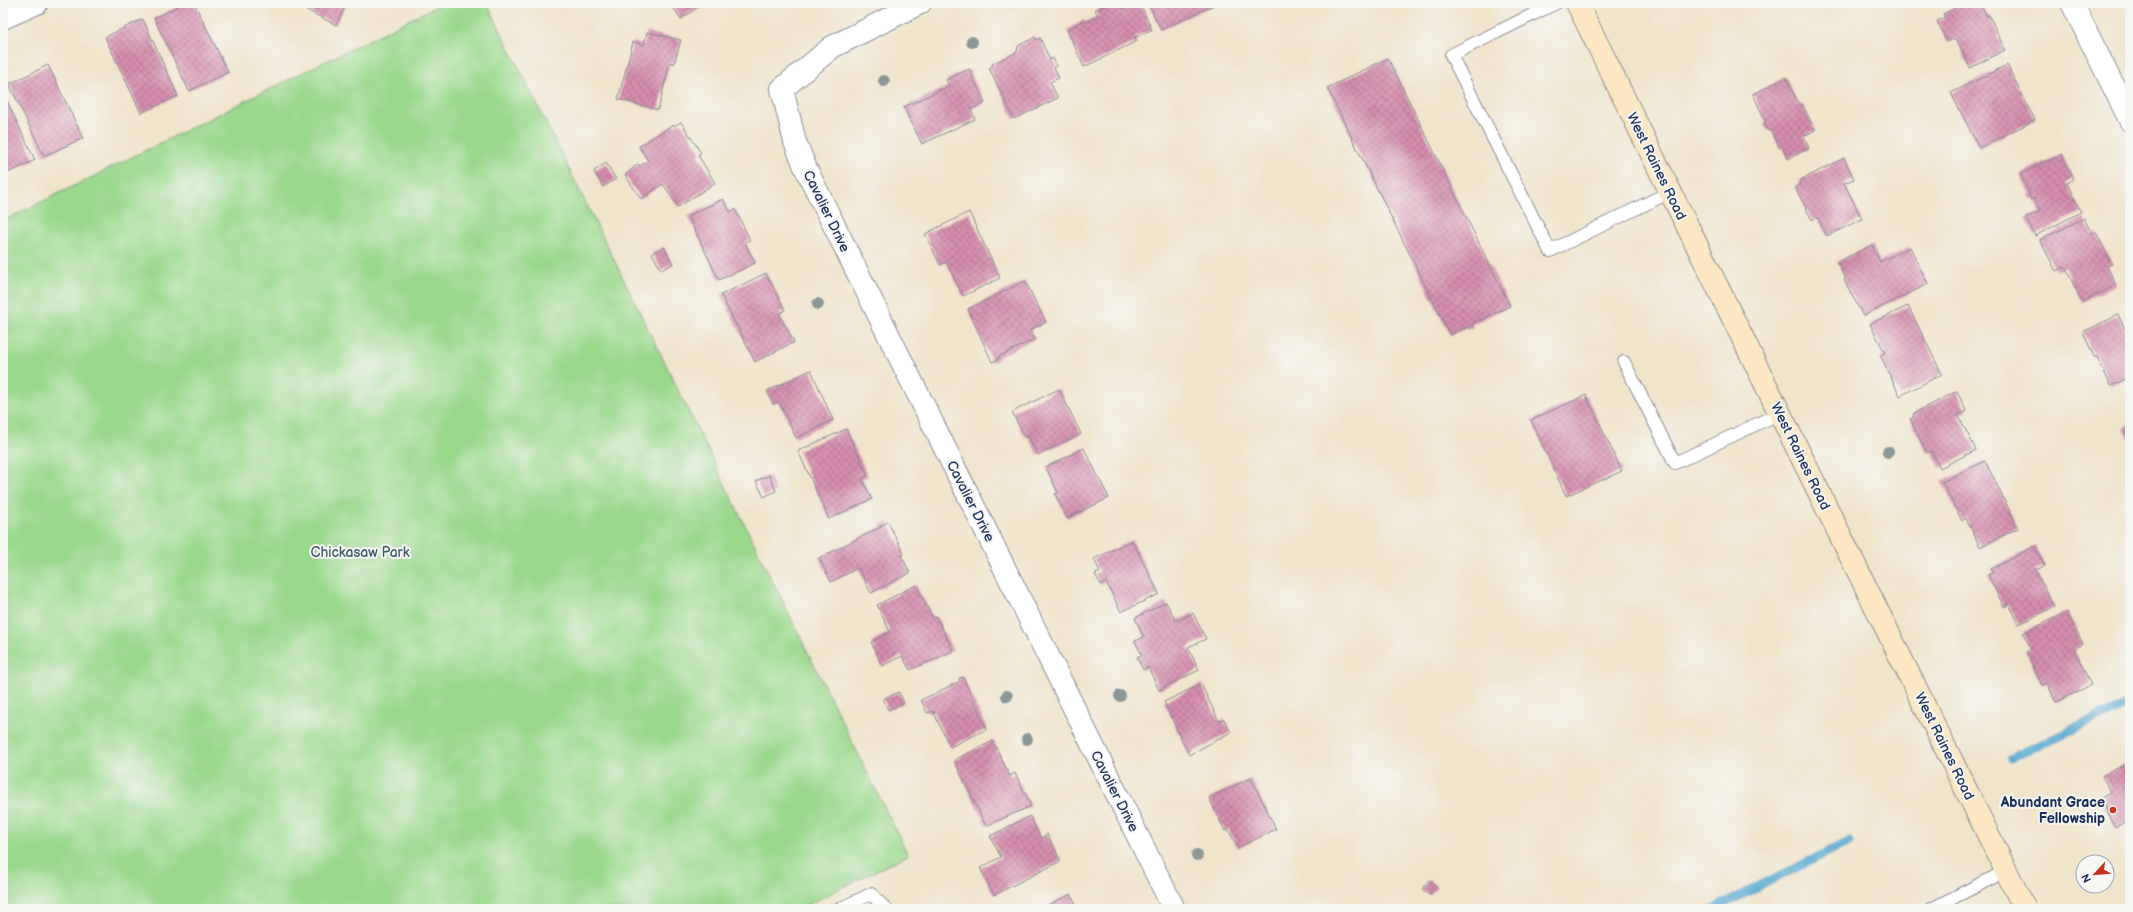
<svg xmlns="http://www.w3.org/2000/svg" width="2133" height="912" viewBox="0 0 2133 912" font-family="'Balsamiq Sans',sans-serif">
<defs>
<pattern id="building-cross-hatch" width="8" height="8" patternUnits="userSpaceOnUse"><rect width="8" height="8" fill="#d68dae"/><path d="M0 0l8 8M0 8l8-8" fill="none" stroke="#ad7491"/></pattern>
</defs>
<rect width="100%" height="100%" fill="#f6f6f2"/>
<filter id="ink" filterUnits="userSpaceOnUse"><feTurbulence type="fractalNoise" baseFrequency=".025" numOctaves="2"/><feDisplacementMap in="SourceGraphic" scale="8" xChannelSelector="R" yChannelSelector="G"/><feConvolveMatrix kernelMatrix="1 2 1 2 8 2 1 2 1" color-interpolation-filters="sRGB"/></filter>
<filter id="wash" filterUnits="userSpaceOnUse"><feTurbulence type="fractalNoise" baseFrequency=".012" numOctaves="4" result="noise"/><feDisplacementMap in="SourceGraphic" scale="16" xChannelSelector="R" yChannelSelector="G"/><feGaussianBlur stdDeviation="0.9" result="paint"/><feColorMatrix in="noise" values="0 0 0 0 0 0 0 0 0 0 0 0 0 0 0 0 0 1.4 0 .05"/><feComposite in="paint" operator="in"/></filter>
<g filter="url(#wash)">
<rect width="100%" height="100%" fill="#f0e4ca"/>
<!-- green -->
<polygon fill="#9ad88c" stroke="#5a8475" points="443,3 487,3 908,855 799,909 3,909 3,221"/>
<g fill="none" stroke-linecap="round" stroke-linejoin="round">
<!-- stream -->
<g stroke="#51a5cd" stroke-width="9">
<polyline points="2011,758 2130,703"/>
<polyline points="1713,909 1850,841"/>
</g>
</g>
<g id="blocks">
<!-- building -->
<g fill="url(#building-cross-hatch)">
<polygon points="185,3 194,3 228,72 189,91 154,18"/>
<polygon points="293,3 347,3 336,25"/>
<polygon points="670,3 704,3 681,19"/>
<polygon points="1111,3 1119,3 1122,9 1134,3 1140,3 1152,30 1135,37 1137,41 1084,67 1067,30 1084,20 1085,22 1098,16 1095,10"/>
<polygon points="1148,3 1215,3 1216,4 1161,30"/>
<polygon points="1966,3 1980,3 1987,16 1989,15 2005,50 1970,68 1957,40 1954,39 1947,42 1937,21 1945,17 1943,14"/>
<polygon points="143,19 178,96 141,113 105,37"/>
<polygon points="647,32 681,40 674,64 670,62 658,110 618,99 633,42 644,45"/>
<polygon points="1035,37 1037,40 1040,38 1050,60 1053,58 1057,66 1054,67 1059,78 1050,82 1058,98 1014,119 989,68 993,66 992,64 1017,52 1018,46"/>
<polygon points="1388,58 1510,306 1472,324 1473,327 1470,329 1469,326 1450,335 1327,88"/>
<polygon points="48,65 83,138 44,156 9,84"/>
<polygon points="2007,65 2035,120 1979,148 1951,93"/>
<polygon points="969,69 985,103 971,109 975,119 922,144 904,107 949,86 946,80"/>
<polygon points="1786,77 1799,105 1802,104 1815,130 1804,136 1809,148 1788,159 1782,146 1780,148 1771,130 1768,131 1764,123 1766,122 1753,94"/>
<polygon points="3,93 35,160 3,175"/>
<polygon points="681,122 701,153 698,155 715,183 678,207 663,184 641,199 625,175 638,164 640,166 648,161 639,146 673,125 674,126"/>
<polygon points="2062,154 2073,179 2067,183 2081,212 2035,236 2026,218 2040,211 2034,198 2031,200 2028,195 2030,194 2020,174"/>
<polygon points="1844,158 1854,179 1844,183 1862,219 1827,236 1817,217 1812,220 1795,187 1800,184 1799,181"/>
<polygon points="606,163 616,179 603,187 594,171"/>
<polygon points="723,199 730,212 735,209 750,240 745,242 755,263 719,280 688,216"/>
<polygon points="969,212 1000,278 963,296 946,262 940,265 925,234"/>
<polygon points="2084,218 2092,234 2096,232 2112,264 2107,266 2116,285 2082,302 2065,267 2056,271 2040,240"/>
<polygon points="1872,245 1880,262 1910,247 1928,284 1863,316 1844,280 1846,279 1837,262"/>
<polygon points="664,247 673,264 661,270 652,253"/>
<polygon points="766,273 785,310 779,314 794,342 755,362 721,295"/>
<polygon points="1025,281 1046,322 1030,330 1035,339 998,357 999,359 992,362 968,309"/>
<polygon points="1908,306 1942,374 1900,396 1880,355 1885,353 1870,324"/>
<polygon points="2118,315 2130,338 2130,377 2111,386 2097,357 2094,357 2083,332"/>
<polygon points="811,370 833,420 796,438 779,402 773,404 767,391"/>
<polygon points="1059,389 1081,434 1038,455 1028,436 1025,437 1012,412"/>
<polygon points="1957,391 1966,411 1958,415 1976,450 1940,468 1932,451 1927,453 1910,419 1914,417 1913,414"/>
<polygon points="1586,395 1622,471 1566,496 1531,420"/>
<polygon points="2130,425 2130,439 2124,429"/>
<polygon points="846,429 868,476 862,479 872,499 829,519 798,451"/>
<polygon points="1084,448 1109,498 1067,518 1055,494 1058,493 1046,467"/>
<polygon points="1985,461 2018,528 1980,547 1966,518 1962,521 1942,482"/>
<polygon points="769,475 776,491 764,497 756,481"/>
<polygon points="888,522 904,554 901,555 910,573 871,593 858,568 831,582 819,558 881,527 880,526"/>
<polygon points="1132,540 1159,594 1121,612 1106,582 1101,585 1095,574 1100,572 1094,559"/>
<polygon points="2035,546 2045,566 2035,570 2054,607 2019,624 2009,604 2004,607 1988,575 1993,572 1991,569"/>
<polygon points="916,585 933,618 936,616 953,651 910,670 902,656 882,666 871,642 890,632 877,605"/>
<polygon points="1166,602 1176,621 1193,613 1206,639 1188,647 1199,670 1159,690 1148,667 1143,670 1137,657 1142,655 1135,641 1144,637 1135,618"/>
<polygon points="2067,612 2083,644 2074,649 2091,685 2056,702 2047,683 2042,685 2026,652 2031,649 2023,633"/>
<polygon points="963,677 987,729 950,747 933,711 927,713 921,700 960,681 959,678"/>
<polygon points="1201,684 1219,721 1224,719 1231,732 1189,755 1164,702"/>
<polygon points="899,692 904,703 888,710 883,699"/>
<polygon points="993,741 1010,776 1015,773 1031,806 986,826 954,760"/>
<polygon points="2130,762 2130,830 2126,822 2115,827 2101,798 2111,793 2102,776"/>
<polygon points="1251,778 1276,829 1238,848 1228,829 1225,831 1209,798"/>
<polygon points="1030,816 1041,838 1047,834 1061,861 994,895 980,868 1001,857 990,836"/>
<polygon points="1429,880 1437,887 1430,895 1422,889"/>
<polygon points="1071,894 1078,909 1040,909"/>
</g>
</g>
</g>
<g filter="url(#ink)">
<use href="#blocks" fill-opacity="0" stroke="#868a94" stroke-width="1"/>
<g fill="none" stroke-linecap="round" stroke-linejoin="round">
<defs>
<g id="lane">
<polyline points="1556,3 1451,55 1550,251 1670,192"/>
<polyline points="1624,362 1675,463 1780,413"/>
<polyline points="839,909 871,894 886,909"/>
<polyline points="1931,909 2006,871"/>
</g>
<g id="street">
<polyline points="920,3 832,47 782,89 795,142 806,169 1174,909"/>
<polyline points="2072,3 2130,120"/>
<polyline points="3,18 37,3"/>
</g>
<polyline id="secondary" points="1577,3 2025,909"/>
</defs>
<!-- lane casing -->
<use href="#lane" stroke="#868a94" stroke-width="14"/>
<!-- street casing -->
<use href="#street" stroke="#868a94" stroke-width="24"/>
<!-- secondary casing -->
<use href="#secondary" stroke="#868a94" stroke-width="24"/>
<!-- lane -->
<use href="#lane" stroke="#fff" stroke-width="12"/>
<!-- street -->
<use href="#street" stroke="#fff" stroke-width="22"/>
<!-- secondary -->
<use href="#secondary" stroke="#fbe7c3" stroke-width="22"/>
</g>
<!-- trees -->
<g fill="#8c9895">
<circle cx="972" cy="42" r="6"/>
<circle cx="884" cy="81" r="6"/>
<circle cx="818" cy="304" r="6"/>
<circle cx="1888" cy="452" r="6"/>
<circle cx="1007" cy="696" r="6"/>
<circle cx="1120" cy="696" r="6"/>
<circle cx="1027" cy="739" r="6"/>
<circle cx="1197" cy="855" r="6"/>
</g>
</g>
<!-- markers -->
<circle fill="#c8321e" stroke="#f6f6f2" stroke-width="1.5" cx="2113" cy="810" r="4"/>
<g text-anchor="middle" stroke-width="4" stroke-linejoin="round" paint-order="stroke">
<!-- street labels -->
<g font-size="14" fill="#1b2f5e" stroke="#f6f6f2">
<text transform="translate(1657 166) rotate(64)" y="5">West Raines Road</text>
<text transform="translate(827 211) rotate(64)" y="5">Cavalier Drive</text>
<text transform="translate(1801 456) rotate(64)" y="5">West Raines Road</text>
<text transform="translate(971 501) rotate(63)" y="5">Cavalier Drive</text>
<text transform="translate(1945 746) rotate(64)" y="5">West Raines Road</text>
<text transform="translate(1115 791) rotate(63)" y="5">Cavalier Drive</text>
</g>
<!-- park labels -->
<g font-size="14" fill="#3b596a" stroke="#f6f6f2">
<text x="360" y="557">Chickasaw Park</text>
</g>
<!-- poi labels -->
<g font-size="14" font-weight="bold" fill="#1b2f5e" stroke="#f6f6f2" text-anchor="end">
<text x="2105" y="807">Abundant Grace<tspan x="2105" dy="16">Fellowship</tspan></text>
</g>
</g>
<!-- margin -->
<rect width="2133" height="912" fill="none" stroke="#f6f6f2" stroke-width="16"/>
<!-- north arrow -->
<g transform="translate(2095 874) rotate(244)"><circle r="19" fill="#f6f6f2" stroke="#9ea6b7"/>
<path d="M0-3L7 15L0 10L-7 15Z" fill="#c8321e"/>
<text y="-6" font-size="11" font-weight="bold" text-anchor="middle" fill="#1b2f5e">N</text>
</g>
</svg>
